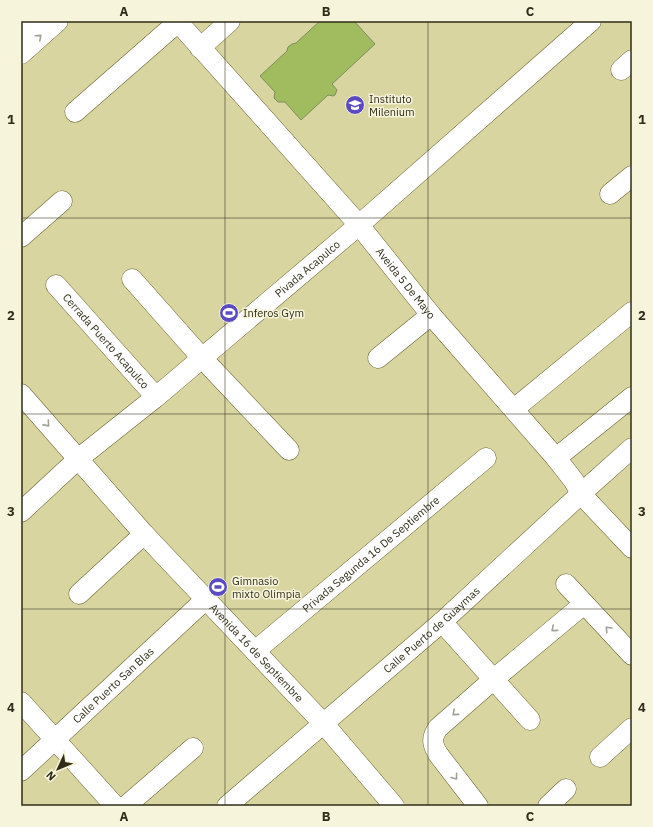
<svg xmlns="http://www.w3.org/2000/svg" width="653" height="827" viewBox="0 0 653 827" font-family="'IBM Plex Sans',sans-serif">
<rect width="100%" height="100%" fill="#d9d5a1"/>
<!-- building -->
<polygon fill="#a0bc5f" stroke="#7d8d5f" points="320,21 354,21 375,44 332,84 337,90 335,95 333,96 328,95 301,120 285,102 278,102 274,98 275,92 260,76 287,51 288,47 292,44 296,43"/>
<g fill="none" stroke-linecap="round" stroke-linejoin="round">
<defs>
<g id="minor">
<path id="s1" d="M177,21L359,225L431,315L556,458L574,481L581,494L632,548"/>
<polyline points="21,33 35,21"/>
<polyline points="200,48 230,21"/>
<polyline points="21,54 58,21"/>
<polyline points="621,70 632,60"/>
<polyline points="75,112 178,22"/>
<polyline points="610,194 632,176"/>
<polyline points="21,237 62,201"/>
<polyline points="132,279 202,358 289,450"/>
<path id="s2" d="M56,285L156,397"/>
<polyline points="378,358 431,315"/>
<path id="s3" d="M21,394L144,534L324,724L394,806"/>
<polyline points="514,409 632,312"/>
<polyline points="556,458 632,397"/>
<path id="s4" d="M21,512L78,459L156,397L359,225L591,21"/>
<polyline points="566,584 632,655"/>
<polyline points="79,594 144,534"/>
<polyline points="442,622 530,720"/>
<path id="s5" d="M255,651L486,458"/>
<polyline points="21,702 115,806"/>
<polyline points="600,757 632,728"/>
<path id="s6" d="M21,771L206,599"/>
<polyline points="126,806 193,748"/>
<path id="s7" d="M227,806L442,622L585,490L632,448"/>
<path d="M478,806L438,754C432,744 431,738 438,728L494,679L584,604"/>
<polyline points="548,806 566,789"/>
</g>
</defs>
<!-- minor casing -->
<use href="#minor" stroke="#6a6535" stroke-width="21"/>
<!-- minor -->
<use href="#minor" stroke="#fff" stroke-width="20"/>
</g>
<!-- one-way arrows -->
<defs><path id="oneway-chevron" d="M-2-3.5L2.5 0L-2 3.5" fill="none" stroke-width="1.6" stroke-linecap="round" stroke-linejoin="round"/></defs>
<g stroke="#a1a098">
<use href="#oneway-chevron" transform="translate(39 37) rotate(-42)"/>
<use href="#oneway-chevron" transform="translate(47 424) rotate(48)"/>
<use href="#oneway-chevron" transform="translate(554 629) rotate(140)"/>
<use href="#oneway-chevron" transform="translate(608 629) rotate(-133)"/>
<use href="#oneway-chevron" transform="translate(455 713) rotate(139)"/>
<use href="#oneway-chevron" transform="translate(455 777) rotate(53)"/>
</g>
<!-- grid -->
<path fill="none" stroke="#2f2d19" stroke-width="1" stroke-opacity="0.55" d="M225,21V806M428,21V806M21,218H632M21,414H632M21,609H632"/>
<!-- icons -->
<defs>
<symbol id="university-disc" viewBox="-11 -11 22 22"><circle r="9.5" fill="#5b4bc3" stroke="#f6f4db"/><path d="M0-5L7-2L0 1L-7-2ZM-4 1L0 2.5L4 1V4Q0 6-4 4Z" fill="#fff"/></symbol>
<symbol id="stadium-disc" viewBox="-11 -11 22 22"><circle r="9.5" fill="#5b4bc3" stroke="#f6f4db"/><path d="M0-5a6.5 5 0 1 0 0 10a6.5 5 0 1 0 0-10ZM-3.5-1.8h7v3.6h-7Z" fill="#fff"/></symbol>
</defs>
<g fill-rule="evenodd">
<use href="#university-disc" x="344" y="94" width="22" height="22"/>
<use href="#stadium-disc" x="218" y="302" width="22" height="22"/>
<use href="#stadium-disc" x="207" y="576" width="22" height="22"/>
</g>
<g text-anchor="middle" stroke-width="3" stroke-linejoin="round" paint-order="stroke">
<!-- poi labels -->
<g font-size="11" fill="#2f2d19" stroke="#f6f4db" text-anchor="start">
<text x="369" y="103">Instituto<tspan x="369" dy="13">Milenium</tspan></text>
<text x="243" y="317">Inferos Gym</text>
<text x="232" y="585">Gimnasio<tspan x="232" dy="13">mixto Olimpia</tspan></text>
</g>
<!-- street labels -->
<g font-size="11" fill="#2f2d19" stroke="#f6f4db">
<text dy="4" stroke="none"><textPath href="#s4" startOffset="376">Pivada Acapulco</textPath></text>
<text dy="4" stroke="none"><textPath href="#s1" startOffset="348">Aveida 5 De Mayo</textPath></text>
<text dy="4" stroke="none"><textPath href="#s2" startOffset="75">Cerrada Puerto Acapulco</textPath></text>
<text dy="4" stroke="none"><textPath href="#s5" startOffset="151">Privada Segunda 16 De Septiembre</textPath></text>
<text dy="4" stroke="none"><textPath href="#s7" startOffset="270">Calle Puerto de Guaymas</textPath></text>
<text dy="4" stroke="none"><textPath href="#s3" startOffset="350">Avenida 16 de Septiembre</textPath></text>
<text dy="4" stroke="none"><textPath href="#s6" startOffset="126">Calle Puerto San Blas</textPath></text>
</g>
</g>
<!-- border -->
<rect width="653" height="827" fill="none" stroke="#f6f4db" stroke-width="44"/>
<!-- north arrow -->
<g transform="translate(58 769) rotate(226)" stroke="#f6f4db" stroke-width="3" paint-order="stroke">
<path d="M0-3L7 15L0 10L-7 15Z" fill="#2f2d19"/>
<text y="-6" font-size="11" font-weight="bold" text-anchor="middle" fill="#2f2d19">N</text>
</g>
<rect x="22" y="22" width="609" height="783" fill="none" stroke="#2f2d19" stroke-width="1.5"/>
<g font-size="13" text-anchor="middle" font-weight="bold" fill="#2f2d19">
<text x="124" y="16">A</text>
<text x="326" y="16">B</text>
<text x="530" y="16">C</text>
<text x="11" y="124">1</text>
<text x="642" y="124">1</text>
<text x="11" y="320">2</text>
<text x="642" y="320">2</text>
<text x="11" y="516">3</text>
<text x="642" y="516">3</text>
<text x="11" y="712">4</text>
<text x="642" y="712">4</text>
<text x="124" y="821">A</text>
<text x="326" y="821">B</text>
<text x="530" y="821">C</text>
</g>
</svg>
